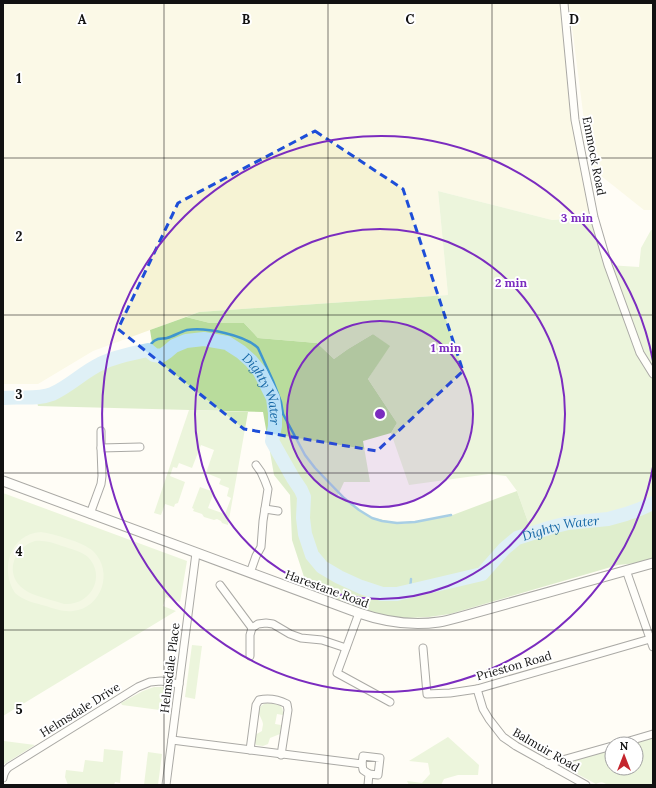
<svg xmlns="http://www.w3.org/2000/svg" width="656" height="788" viewBox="0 0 656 788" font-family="Lora,serif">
<rect width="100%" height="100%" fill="#fffdf5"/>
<!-- farmland -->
<g fill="#f6f3d4">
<polygon points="3,3 564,3 575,120 594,217 552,220 438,191 448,295 199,312 93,351 38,384 3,384"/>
<polygon points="569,3 653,3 653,210 644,210 590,167"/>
</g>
<!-- green -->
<g fill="#d5ebbd">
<polygon points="438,191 552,220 594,217 608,265 639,267 641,248 651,230 653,230 653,501 552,527 532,533 517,491 506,476 489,474 409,485 391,433 397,423 368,379 389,346 373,334 348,349 334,359 317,343 258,338 244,323 210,323 186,317 199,312 448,295"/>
<polygon points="189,410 248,412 228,525 222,523 221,521 217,519 214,520 204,517 202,514 193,511 194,509 192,508 200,487 214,492 208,508 225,514 231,498 227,496 229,488 219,484 221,479 206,473 214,450 201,445 192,468 179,463 177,468 173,467 170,476 185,482 178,503 175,504 174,507 165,504 161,515 154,513"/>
<polygon points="3,493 187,561 180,602 166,597 163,606 176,611 3,716"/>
<polygon points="192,645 202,646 195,699 185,697"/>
<polygon points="154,687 164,687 169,696 167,711 122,705 121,703 143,691"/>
<path d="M266,703C275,704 284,703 283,715L277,714L275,724L281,725L280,734L270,738L268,744L263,746L256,745L254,741L255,735L262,731C262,728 263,726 263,724C262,716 252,710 266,703Z"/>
<polygon points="448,737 479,765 478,775 458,775 444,779 441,785 409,785 407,781 422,783 430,774 428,763 409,761"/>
<path d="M653,737V785H607C603,781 600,782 596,784L568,769L567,766L568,764L575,762V759L612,748V768H636V744H627Z"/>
<polygon points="4,741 35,745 3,765"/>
<polygon points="104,749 123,751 120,783 115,782 114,785 68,785 65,777 66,770 83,772 85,760 103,762"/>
<polygon points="148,752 162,754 158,785 144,785"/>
</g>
<!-- forest -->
<polygon fill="#b9dc9c" points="186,317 210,323 244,323 258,338 317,343 334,359 348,349 373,334 390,346 368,379 397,423 391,433 363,441 370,482 344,482 338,495 370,517 402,524 450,516 517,491 532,533 552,527 653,501 653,558 638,563 618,565 450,614 429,617 407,618 385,616 362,609 304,586 305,580 292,540 290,495 274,475 263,412 38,406 36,397 51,394 100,363 154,355 150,330"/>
<!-- pitch -->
<path fill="#e6f2cf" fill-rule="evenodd" d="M41,532C54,534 83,542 93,551C114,571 102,608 73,611C63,612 55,609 46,606C35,603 24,601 15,593C0,570 9,534 41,532ZM35,541C45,540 53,543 62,546C71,549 81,551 88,557C107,577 90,606 64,604C53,600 33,596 25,590C4,576 12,548 35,541Z"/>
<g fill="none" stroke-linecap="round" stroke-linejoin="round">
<!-- stream -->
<g stroke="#3f96cf" stroke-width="2.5">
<path d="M148,350C150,345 152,341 158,339C161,338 164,339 167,338C174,336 180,332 187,330C206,327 245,335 258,348L273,381L281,402L283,414L305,455L315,468L344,498L359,510L372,518L382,521L397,523L415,522L451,515"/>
<polyline points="410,591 411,579"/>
</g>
<!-- river -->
<path stroke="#b9e0f7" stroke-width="14" id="s1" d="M3,398C19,396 37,400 52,394C70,386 83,372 100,364C113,357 133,353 148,350L154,355L161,356L167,352L174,346L186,341L204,339L227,343L241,352L251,361L260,372L273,398L275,413V426L272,441L293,478L301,490L304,497L303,518L305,534L312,555L322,567L339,577L361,587L382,594H397L482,574L504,549L517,538L552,527L568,523L608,519L626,514L640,509L653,503"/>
<defs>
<g id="minor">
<polyline points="564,3 575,120 594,217 608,265 640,353 653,374"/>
<polyline points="101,431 101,448"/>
<polyline points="265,509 278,511"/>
<polyline points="90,514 101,484 102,476 101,448 140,447"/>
<polyline points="626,570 653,647"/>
<polyline points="250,573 256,556 261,547 263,521 268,489 265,481 261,472 256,465"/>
<polyline points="220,585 252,628"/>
<polyline points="359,613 337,673 390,702"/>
<polyline points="423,648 427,694 450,693 477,689 650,639"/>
<polyline points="250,656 250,635 252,628 258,624 266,623 273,624 290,634 301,638 322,640 346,648"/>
<polyline points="477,689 483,709 489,719 503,737 516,746 586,785"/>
<polyline points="172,740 362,764 363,770 369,774 368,785"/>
<polyline points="619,744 653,734"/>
<path d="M250,750L256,705L259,700C268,698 279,700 287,704L288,710L281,755"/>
<polyline points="362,764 363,756 380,758 378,775 369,774"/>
<polyline points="548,764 612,746"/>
<path d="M3,778C4,773 5,770 9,767L138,687L150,682L161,681L179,684"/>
<polyline points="166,785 196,553"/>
</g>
<path id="tertiary" d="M3,481L359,613C385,622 412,626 439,622C446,621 453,619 460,617L653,563"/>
</defs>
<!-- minor casing -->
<use href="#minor" stroke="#444" stroke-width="9"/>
<!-- tertiary casing -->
<use href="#tertiary" stroke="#444" stroke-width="11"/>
<!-- minor -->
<use href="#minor" stroke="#fff" stroke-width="7"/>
<!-- tertiary -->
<use href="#tertiary" stroke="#fff" stroke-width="9"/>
</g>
<!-- marked area -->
<path d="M0 0H656V788H0ZM315,131L403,189L463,371L377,451L244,429L118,329L178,203Z" fill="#fffdf5" fill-opacity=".55" fill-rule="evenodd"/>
<path fill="none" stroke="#1d4ed8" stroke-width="3" stroke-dasharray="8 5" stroke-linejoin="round" d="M315,131L403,189L463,371L377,451L244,429L118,329L178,203Z"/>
<!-- grid -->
<path fill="none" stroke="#111" stroke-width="1" stroke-opacity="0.55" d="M164,3V785M328,3V785M492,3V785M3,158H653M3,315H653M3,473H653M3,630H653"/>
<!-- distance rings -->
<circle cx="380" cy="414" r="93" fill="#7b2cbf" fill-opacity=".12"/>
<g fill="none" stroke="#7b2cbf" stroke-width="2">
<circle cx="380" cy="414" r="93"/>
<circle cx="380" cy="414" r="185"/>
<path d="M653 467A278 278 0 1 1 653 361"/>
</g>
<g text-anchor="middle" stroke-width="4" stroke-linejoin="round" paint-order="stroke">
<!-- street labels -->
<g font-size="12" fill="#111" stroke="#fff">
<text transform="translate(594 156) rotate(79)" y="4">Emmock Road</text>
<text transform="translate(327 589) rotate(20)" y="4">Harestane Road</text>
<text transform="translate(514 666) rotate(-16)" y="4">Prieston Road</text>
<text transform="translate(170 668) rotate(-83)" y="4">Helmsdale Place</text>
<text transform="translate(80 710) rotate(-32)" y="4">Helmsdale Drive</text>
<text transform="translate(546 750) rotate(30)" y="4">Balmuir Road</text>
</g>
<!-- water labels -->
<g font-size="13" font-style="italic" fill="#1768a6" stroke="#fff">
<text dy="5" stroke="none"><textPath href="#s1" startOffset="303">Dighty Water</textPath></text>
<text dy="5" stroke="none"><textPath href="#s1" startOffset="762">Dighty Water</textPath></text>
</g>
</g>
<g font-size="13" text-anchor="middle" font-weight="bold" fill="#111" stroke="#fff" stroke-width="4" stroke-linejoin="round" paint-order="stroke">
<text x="82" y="24">A</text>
<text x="246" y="24">B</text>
<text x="410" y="24">C</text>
<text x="574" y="24">D</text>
<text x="19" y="83">1</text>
<text x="19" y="241">2</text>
<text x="19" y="399">3</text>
<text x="19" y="556">4</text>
<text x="19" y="714">5</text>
</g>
<circle cx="380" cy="414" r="6" fill="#7b2cbf" stroke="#fff" stroke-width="2"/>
<g font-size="12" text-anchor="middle" font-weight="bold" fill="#7b2cbf" stroke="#fff" stroke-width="4" stroke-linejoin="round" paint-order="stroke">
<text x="577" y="222">3 min</text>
<text x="511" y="287">2 min</text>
<text x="446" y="352">1 min</text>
</g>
<!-- border -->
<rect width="656" height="788" fill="none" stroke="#111111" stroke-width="8"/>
<!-- north arrow -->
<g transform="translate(624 756)"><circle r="19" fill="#ffffff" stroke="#a0a0a0"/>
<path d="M0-3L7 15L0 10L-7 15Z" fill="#c4262e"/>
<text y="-6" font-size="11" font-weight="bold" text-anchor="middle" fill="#111111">N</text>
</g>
</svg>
